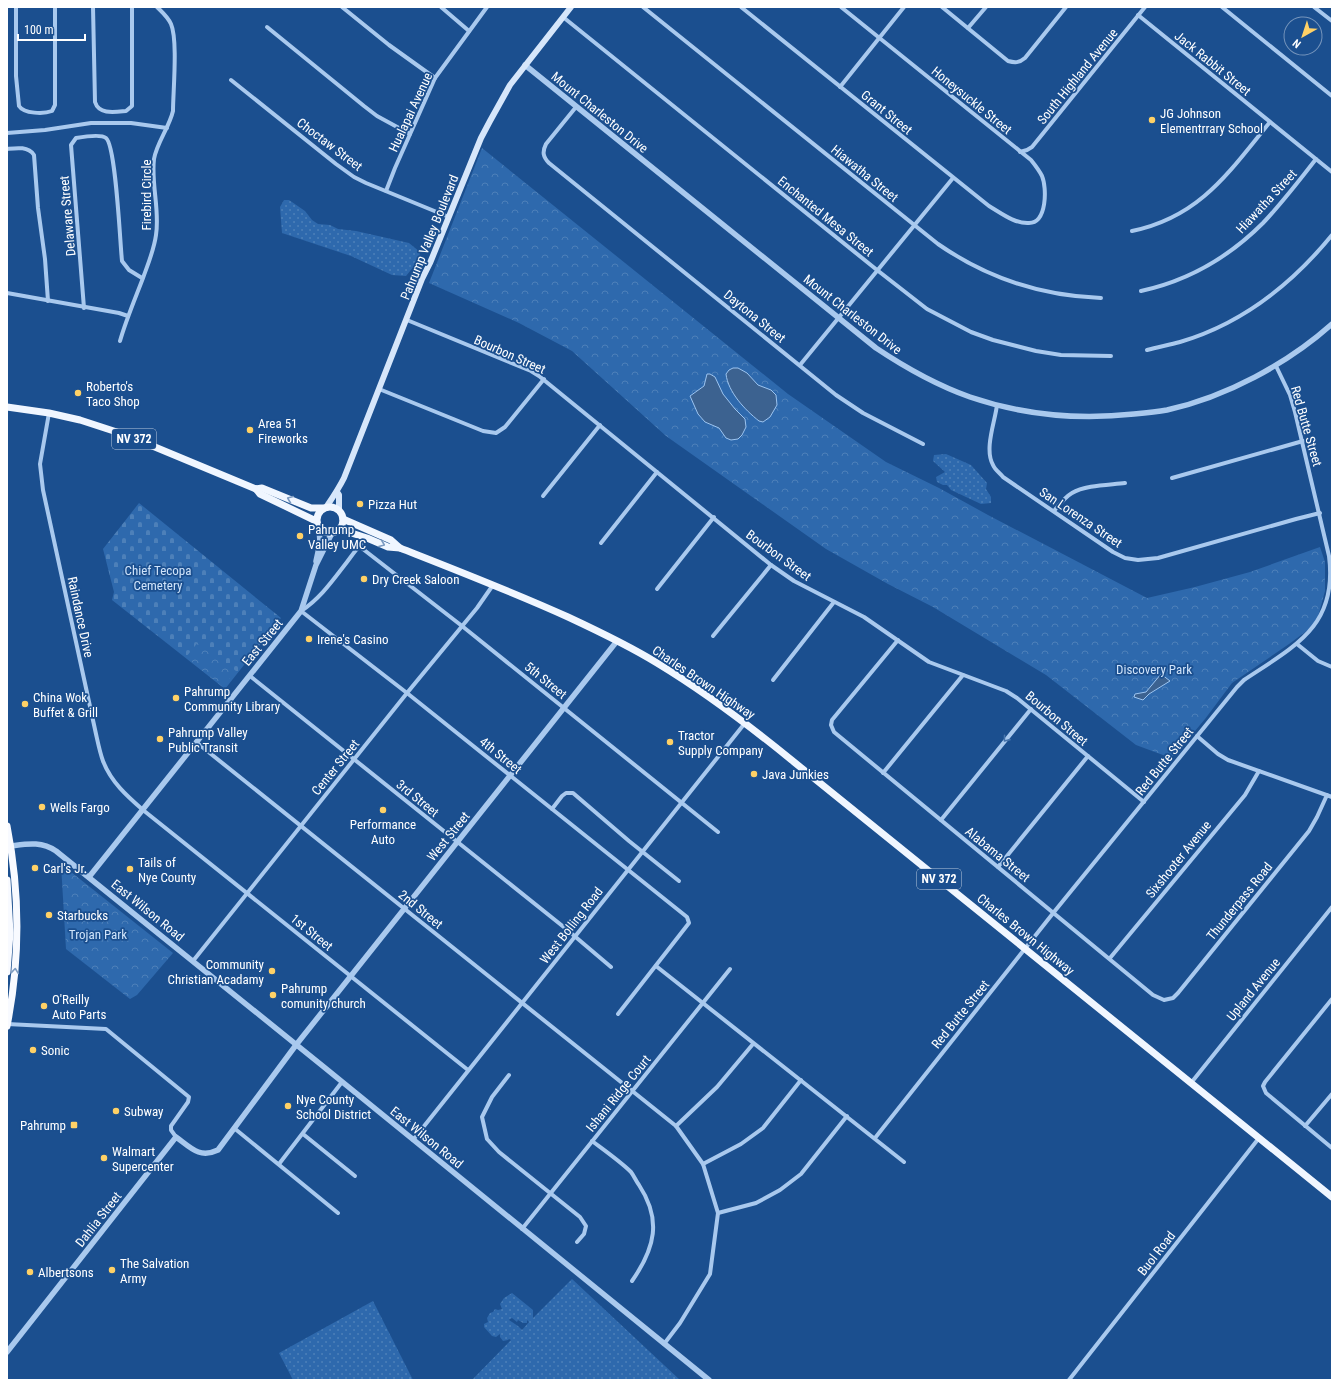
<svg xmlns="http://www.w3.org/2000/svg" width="1339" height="1387" viewBox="0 0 1339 1387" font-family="'Roboto Condensed',sans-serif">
<defs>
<pattern id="grass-dots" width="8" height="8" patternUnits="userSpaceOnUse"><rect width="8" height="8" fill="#2e69ad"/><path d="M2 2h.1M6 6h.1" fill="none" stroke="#4d80b9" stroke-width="1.8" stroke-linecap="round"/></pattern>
<pattern id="cemetery-stones" width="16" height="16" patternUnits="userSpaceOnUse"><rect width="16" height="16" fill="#2e69ad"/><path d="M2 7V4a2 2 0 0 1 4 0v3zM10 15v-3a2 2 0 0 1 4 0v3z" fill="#4d80b9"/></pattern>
<pattern id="park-crowns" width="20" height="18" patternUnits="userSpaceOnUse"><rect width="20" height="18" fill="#2e69ad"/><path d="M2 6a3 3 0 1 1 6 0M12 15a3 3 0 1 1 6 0" fill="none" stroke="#4d80b9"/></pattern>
</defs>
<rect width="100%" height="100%" fill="#1b4f8f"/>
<!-- grass -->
<g fill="url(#grass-dots)" fill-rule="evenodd">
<polygon points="284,200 289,200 305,211 312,220 318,224 330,225 338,229 356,231 409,243 420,252 419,260 406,276 392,275 351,256 282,233 280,207"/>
<polygon points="946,454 971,465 987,483 986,489 991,497 991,503 981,504 951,490 947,485 943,485 937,482 936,477 945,472 933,461 934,455"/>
<path d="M572,1279L680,1380H472L511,1340L509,1339L508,1340L503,1341L500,1337V1334L496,1337L492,1336L484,1327V1324L488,1322L487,1318L490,1313L493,1312L495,1309L498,1310L502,1309L500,1304L504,1298L512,1293L533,1310V1318ZM512,1318L517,1322L518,1320L523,1323H527V1320L529,1322L522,1330L518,1326L509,1320L510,1319Z"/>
<polygon points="373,1301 413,1380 293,1380 279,1353"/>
</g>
<!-- cemetery -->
<polygon fill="url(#cemetery-stones)" points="139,503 281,618 225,689 112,600 114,592 103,549"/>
<!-- park -->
<g fill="url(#park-crowns)">
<polygon points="482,148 788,394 886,462 939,488 988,515 1147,598 1195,587 1250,572 1320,547 1325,562 1325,591 1316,624 1289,644 1232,683 1205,719 1179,750 1171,758 1136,745 1046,675 933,607 888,584 826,549 666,436 572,351 519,323 429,283"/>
<polygon points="199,641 236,671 223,687 186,657"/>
<polygon points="61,864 173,953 137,995 130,999 66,949"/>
</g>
<!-- water -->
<g fill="#3c6290" stroke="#9cc4f0">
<path d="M733,368H738L747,373L758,385L771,390L776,395L777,405L770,417L763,422L759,421C745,410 728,392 726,374L729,370Z"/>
<polygon points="707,374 710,374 715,377 723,394 735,409 745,419 746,427 742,435 738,439 731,440 726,438 719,428 705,422 698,414 690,396 704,386"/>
<polygon points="1161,674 1170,681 1149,694 1143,700 1134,697 1135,694 1146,692"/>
</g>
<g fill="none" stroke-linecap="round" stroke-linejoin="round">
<!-- minor -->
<g stroke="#a9c9ee" stroke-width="4">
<path d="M16,7V76L19,106C24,114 44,114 52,111L55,105V7"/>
<path d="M93,7L95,102C99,115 115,112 126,111L132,106V7"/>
<polyline points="342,7 389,45 435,78"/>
<polyline points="441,7 469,31"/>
<path d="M643,7L938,244C987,278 1042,296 1101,298"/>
<path d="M741,7L989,206C1001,213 1015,224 1029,223C1047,223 1047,188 1042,176C1039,170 1035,165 1031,160L841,7"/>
<path d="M942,7L1008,61C1015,63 1019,63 1025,58L1066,7"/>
<polyline points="1222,7 1332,96"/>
<polyline points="1314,7 1332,21"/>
<polyline points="1138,15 1332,172"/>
<polyline points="563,17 877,270 927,309 971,332 993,340 1036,351 1061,355 1111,356"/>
<polyline points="267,27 364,106 377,116 410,134"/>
<polyline points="968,28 986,7"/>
<polyline points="231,80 336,164 354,177 366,183 449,217"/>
<polyline points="840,87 904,7"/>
<path d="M576,107L546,144C542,152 543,157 549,163L836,395L863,413L923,444"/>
<polyline points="7,133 45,130 91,123 131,123 167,128"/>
<path d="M7,149C16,148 28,146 34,155L38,208L45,259L48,301"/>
<polyline points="1020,152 1027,150 1032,147 1145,7"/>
<polyline points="386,191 395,168 435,78 487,7"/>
<path d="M1132,231C1200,217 1229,172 1270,122"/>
<path d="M1141,291C1187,281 1229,257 1263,223C1282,203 1299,181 1316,159"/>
<polyline points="7,293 119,313 128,316"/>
<path d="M84,308L71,145L76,138C82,137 101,134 106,138C116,146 120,243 122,261L129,270L142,278"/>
<polyline points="407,320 531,371 539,376 771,565 794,581 864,617 929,662 1006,691 1017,698 1144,802"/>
<path d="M120,341C126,320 135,299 143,278C148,264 154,250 156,235C160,210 151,184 154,159C157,142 169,128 173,111C173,92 178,40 171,24C168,17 162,12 157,7"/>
<path d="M1147,350C1158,347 1169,345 1180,342C1241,324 1292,284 1332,235"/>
<polyline points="800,365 953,178"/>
<polyline points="379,389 483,431 496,433 505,427 544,379"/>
<path d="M997,405C995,422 984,449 993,465C995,470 1000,473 1003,477L1113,552L1125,558L1138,560L1158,558L1296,519L1320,513"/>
<path d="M49,413L40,464L43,490L96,734C98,743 100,753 103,761C111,782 127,796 143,810L468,1070"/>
<polyline points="1172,478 1303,441"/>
<polyline points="543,496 600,425"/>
<path d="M1054,511C1059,505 1065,497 1072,493C1085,485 1109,485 1125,483"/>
<path d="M367,538C359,545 353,554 347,562C333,580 320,599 301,611L407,693L687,917L689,923L618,1014"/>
<polyline points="601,543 657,472"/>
<polyline points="359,546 462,626 718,832"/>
<polyline points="657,589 714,517"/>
<polyline points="713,636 771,565"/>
<polyline points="898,640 832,720 831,725 834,732 1153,995 1164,1000 1173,998 1178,993 1309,831 1317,817 1327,795"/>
<polyline points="1297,644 1318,661 1332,667"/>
<polyline points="250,676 565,928 611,967"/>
<polyline points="773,680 834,602"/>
<polyline points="1197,736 1218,754 1228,760 1332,797"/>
<polyline points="196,742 676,1126 703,1164 718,1213 710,1274 680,1323 664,1344"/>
<polyline points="883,773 963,675"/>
<polyline points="552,809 562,796 566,793 573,793 629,841 679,881"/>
<polyline points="941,820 1031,709"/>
<polyline points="998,867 1088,756"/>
<polyline points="1110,958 1245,795 1259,771"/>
<polyline points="193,961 407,693 477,608 493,585"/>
<polyline points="656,966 904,1162"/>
<polyline points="1332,999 1265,1082 1263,1086 1266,1093 1332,1148"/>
<polyline points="7,1024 106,1029 189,1097 188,1102 171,1126 171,1130 176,1137"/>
<polyline points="509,1075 492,1097 482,1117 487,1139 499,1152 580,1217 586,1226 584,1234 577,1242"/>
<polyline points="1191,1083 1332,907"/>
<polyline points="676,1126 717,1087 753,1044"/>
<polyline points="1305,1126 1332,1094"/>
<polyline points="234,1128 338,1213"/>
<polyline points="303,1134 355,1176"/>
<path d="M875,1138L1054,912L1237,687L1244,680C1295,646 1338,626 1329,556L1295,412L1290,395L1276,366"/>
<polyline points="413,1140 745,723"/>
<path d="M592,1141C604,1150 621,1162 631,1172C634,1176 636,1181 639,1185C662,1220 655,1248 632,1281"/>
<polyline points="279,1164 342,1082"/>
<polyline points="703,1164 741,1144 763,1128 801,1080"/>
<polyline points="718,1213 756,1203 780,1190 801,1174 847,1116"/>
<polyline points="522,1229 730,969"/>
<polyline points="1069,1380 1259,1138"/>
</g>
<!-- tertiary -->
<g stroke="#a9c9ee" stroke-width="5.5">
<path d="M525,65L876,348C906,368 936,385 970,397C1023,415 1079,420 1134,414C1145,413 1156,412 1167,410C1226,397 1287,364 1332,324"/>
<polyline points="316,561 320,543 319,527"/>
<path d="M10,846C27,844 41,841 56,851C275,1026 491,1203 709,1380"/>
<polyline points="89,877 301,611 316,565 332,533"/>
<path d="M7,1352L176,1137C190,1147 199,1159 218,1150L296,1045L617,641"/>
</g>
<!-- secondary -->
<g stroke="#d6e6fa" stroke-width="6">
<polyline points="337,492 339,495 339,510"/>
<path d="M327,506C333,497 339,488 344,478L422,279L430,263L481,138L490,121L510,85L571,7"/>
</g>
<!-- primary -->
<g stroke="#f0f6ff" stroke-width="7">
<polyline points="7,407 49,413 80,420 126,435 256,489 262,488 311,508 324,508"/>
<polyline points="256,489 260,494 316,521"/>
<circle cx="330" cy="520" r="13"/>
<polyline points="343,519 391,540 400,548"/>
<path d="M339,529L367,538L388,547L400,548C456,570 513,592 568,617C598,631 628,645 657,663C705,692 750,726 794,762L1332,1197"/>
</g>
<!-- trunk -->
<g stroke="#f8faff" stroke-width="7">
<path d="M7,826C20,892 20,961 7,1026"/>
<polyline points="7,880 10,933 7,972"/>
</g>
</g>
<!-- one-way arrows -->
<defs><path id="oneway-chevron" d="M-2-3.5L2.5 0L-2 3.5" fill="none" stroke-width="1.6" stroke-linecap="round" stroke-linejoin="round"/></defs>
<g stroke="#7b9ac1">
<use href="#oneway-chevron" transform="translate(290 499) rotate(-158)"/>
<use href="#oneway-chevron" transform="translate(382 544) rotate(22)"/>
</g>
<use stroke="#4674ac" href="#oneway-chevron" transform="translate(1006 739) rotate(129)"/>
<use stroke="#7e9cc1" href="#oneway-chevron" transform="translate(15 971) rotate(-84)"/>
<!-- markers -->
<g fill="#ffd166" stroke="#1b4f8f" stroke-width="1.5">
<circle cx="1152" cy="120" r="4"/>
<circle cx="78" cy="393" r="4"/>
<circle cx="250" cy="430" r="4"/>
<circle cx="360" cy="504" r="4"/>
<circle cx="300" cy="536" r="4"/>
<circle cx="364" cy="579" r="4"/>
<circle cx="309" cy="639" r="4"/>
<circle cx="176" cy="698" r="4"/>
<circle cx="25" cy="704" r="4"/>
<circle cx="160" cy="739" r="4"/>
<circle cx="670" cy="742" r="4"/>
<circle cx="754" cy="774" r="4"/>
<circle cx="42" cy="807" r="4"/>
<circle cx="383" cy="810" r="4"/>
<circle cx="35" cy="868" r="4"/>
<circle cx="130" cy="869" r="4"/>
<circle cx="49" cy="915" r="4"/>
<circle cx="272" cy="971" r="4"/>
<circle cx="273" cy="995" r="4"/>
<circle cx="44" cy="1006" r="4"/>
<circle cx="33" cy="1050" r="4"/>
<circle cx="288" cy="1106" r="4"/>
<circle cx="116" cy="1111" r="4"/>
<rect x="70" y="1121" width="8" height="8" rx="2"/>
<circle cx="104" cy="1158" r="4"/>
<circle cx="112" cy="1270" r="4"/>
<circle cx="30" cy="1272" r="4"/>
</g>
<g text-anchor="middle" stroke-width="3.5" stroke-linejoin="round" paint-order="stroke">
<!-- shield labels -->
<g fill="#1b4f8f" stroke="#bbcadd" stroke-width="1">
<rect x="112" y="429" width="44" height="20" rx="3"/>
<rect x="917" y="869" width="44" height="20" rx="3"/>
</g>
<g font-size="12" font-weight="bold" fill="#fff">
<text x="134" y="443">NV 372</text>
<text x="939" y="883">NV 372</text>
</g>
<!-- street labels -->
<g font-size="13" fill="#fff" stroke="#1b4f8f">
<text transform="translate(1213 63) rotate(39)" y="5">Jack Rabbit Street</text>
<text transform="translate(1077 76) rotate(-51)" y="5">South Highland Avenue</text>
<text transform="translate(972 100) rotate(39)" y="5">Honeysuckle Street</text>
<text transform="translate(410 112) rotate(-65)" y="5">Hualapai Avenue</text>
<text transform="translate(600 112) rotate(39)" y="5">Mount Charleston Drive</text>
<text transform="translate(887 112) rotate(39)" y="5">Grant Street</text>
<text transform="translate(330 144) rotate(37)" y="5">Choctaw Street</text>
<text transform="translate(865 173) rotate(39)" y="5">Hiawatha Street</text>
<text transform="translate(146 195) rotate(-90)" y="5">Firebird Circle</text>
<text transform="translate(1266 201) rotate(-47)" y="5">Hiawatha Street</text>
<text transform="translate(67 216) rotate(-95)" y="5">Delaware Street</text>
<text transform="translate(826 216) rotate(39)" y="5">Enchanted Mesa Street</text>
<text transform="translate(429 237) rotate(-68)" y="5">Pahrump Valley Boulevard</text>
<text transform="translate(853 314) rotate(38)" y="5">Mount Charleston Drive</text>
<text transform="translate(755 316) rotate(39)" y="5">Daytona Street</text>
<text transform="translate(510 354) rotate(24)" y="5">Bourbon Street</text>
<text transform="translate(1307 426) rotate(74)" y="5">Red Butte Street</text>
<text transform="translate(1081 517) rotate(34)" y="5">San Lorenza Street</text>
<text transform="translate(779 555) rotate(36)" y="5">Bourbon Street</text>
<text transform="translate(81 617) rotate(78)" y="5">Raindance Drive</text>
<text transform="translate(262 642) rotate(-51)" y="5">East Street</text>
<text transform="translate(546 680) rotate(39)" y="5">5th Street</text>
<text transform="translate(704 682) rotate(34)" y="5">Charles Brown Highway</text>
<text transform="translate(1057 718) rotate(40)" y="5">Bourbon Street</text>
<text transform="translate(501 755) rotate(39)" y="5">4th Street</text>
<text transform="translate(1164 761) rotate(-51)" y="5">Red Butte Street</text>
<text transform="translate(335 767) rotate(-51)" y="5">Center Street</text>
<text transform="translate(418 798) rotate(39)" y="5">3rd Street</text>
<text transform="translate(448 836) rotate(-51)" y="5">West Street</text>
<text transform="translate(998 854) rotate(39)" y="5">Alabama Street</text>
<text transform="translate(1178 859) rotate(-51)" y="5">Sixshooter Avenue</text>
<text transform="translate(1239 901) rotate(-51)" y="5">Thunderpass Road</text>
<text transform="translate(421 909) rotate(39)" y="5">2nd Street</text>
<text transform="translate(148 910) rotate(39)" y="5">East Wilson Road</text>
<text transform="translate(571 925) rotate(-52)" y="5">West Bolling Road</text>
<text transform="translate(312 932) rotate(39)" y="5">1st Street</text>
<text transform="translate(1026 934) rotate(39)" y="5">Charles Brown Highway</text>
<text transform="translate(1253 989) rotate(-51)" y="5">Upland Avenue</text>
<text transform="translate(960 1014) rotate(-51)" y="5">Red Butte Street</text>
<text transform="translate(618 1093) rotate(-51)" y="5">Ishani Ridge Court</text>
<text transform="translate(427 1137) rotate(39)" y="5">East Wilson Road</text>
<text transform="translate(98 1219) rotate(-52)" y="5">Dahlia Street</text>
<text transform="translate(1156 1253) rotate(-52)" y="5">Buol Road</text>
</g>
<!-- poi labels -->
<g font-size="13" fill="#fff" stroke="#1b4f8f" text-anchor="start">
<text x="1160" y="118">JG Johnson<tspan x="1160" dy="15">Elementrrary School</tspan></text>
<text x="86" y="391">Roberto's<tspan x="86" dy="15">Taco Shop</tspan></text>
<text x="258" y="428">Area 51<tspan x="258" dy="15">Fireworks</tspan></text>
<text x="368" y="509">Pizza Hut</text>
<text x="308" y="534">Pahrump<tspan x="308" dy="15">Valley UMC</tspan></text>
<text x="372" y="584">Dry Creek Saloon</text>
<text x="317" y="644">Irene's Casino</text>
<text x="184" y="696">Pahrump<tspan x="184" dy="15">Community Library</tspan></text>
<text x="33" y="702">China Wok<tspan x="33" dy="15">Buffet &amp; Grill</tspan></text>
<text x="168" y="737">Pahrump Valley<tspan x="168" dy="15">Public Transit</tspan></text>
<text x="678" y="740">Tractor<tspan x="678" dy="15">Supply Company</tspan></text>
<text x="762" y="779">Java Junkies</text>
<text x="50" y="812">Wells Fargo</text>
<text x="383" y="829" text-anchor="middle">Performance<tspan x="383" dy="15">Auto</tspan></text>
<text x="138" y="867">Tails of<tspan x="138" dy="15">Nye County</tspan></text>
<text x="43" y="873">Carl's Jr.</text>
<text x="57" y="920">Starbucks</text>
<text x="264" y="969" text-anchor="end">Community<tspan x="264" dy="15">Christian Acadamy</tspan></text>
<text x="281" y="993">Pahrump<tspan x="281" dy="15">comunity church</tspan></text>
<text x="52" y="1004">O'Reilly<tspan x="52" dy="15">Auto Parts</tspan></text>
<text x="41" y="1055">Sonic</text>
<text x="296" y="1104">Nye County<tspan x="296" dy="15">School District</tspan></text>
<text x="124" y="1116">Subway</text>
<text x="66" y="1130" text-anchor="end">Pahrump</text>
<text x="112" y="1156">Walmart<tspan x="112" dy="15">Supercenter</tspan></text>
<text x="120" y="1268">The Salvation<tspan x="120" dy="15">Army</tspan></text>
<text x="38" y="1277">Albertsons</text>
</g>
<!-- park labels -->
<g font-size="13" fill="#cfe3fa" stroke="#1b4f8f">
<text x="158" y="575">Chief Tecopa<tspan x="158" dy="15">Cemetery</tspan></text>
<text x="1154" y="674">Discovery Park</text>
<text x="98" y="939">Trojan Park</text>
</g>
</g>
<!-- border -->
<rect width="1339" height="1387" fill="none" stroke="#ffffff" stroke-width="16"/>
<!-- north arrow -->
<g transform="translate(1303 36) rotate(219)"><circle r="19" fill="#1b4f8f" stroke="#7695bc"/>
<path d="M0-3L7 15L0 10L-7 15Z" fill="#ffd166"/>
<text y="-6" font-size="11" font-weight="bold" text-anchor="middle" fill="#ffffff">N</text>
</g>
<!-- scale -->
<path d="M18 34v6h67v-6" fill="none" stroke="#ffffff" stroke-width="2"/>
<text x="24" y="34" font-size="12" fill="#ffffff" stroke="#1b4f8f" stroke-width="3" paint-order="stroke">100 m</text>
</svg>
